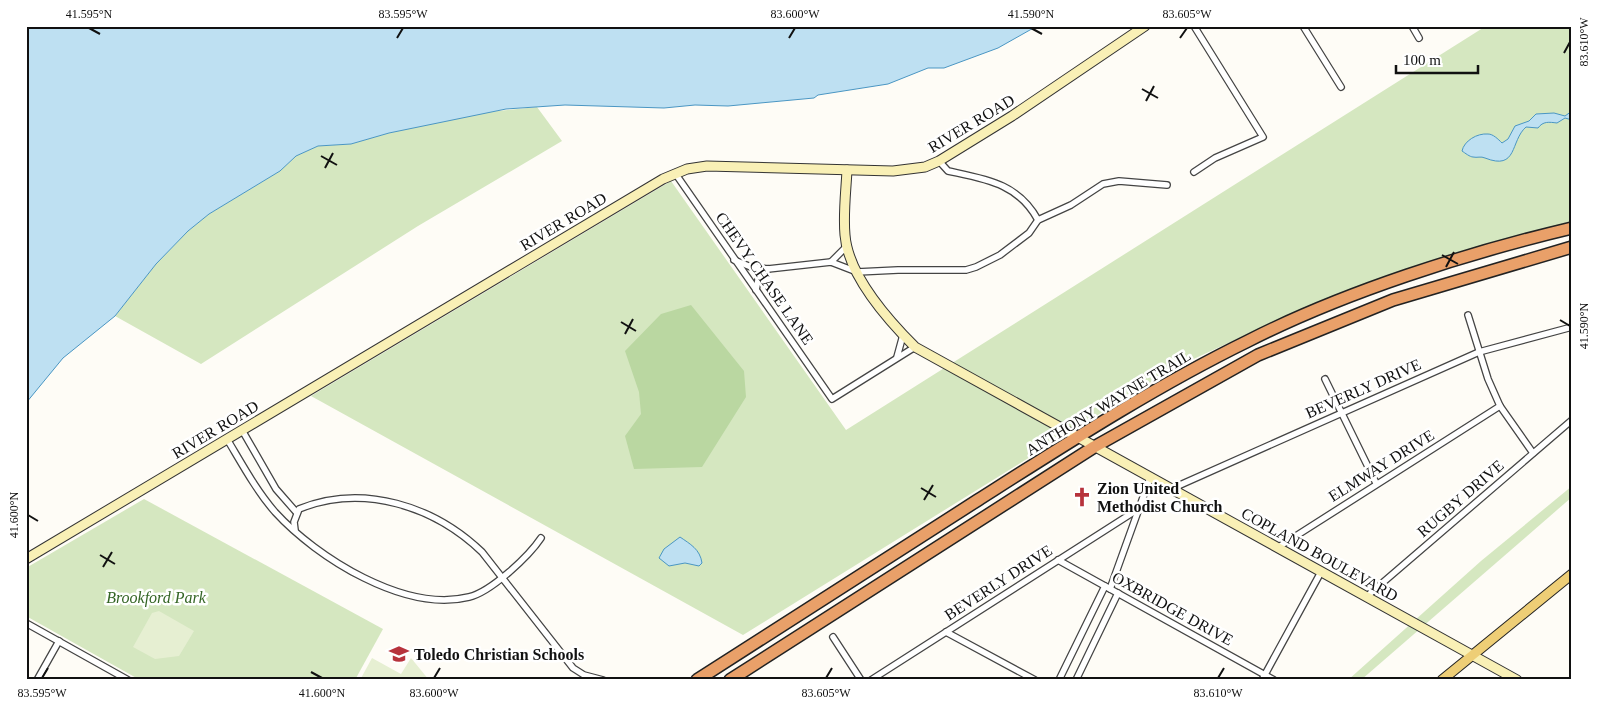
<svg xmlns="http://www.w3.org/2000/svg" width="1598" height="706" viewBox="0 0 1598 706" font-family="'Times New Roman',serif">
<rect width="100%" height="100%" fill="#fefcf6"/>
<!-- green -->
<g fill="#d5e7c0">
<polygon points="1486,26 1572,26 1572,221 1387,276 1291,314 1172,369 743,635 311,396 671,181 846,430"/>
<polygon points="537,107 562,141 418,226 201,364 115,316 156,264 188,231 209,214 280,171 296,156 318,146 351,144 389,133 477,113"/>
<polygon points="1572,486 1572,497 1361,680 1348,680 1481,561"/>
<polygon points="144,499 383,629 355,680 140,680 26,616 26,568"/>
</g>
<!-- forest -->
<polygon fill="#bad7a1" points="691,305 744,371 746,397 702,467 634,469 625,436 641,414 639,392 625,351 661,314"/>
<!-- pitch -->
<g fill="#e6efd2">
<polygon points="159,611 194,631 179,656 155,659 133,647 152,613"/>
<polygon points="372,658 401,674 411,658 429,680 360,680"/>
</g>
<!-- water -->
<g fill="#bee0f2" stroke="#4a96c3">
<polygon points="26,26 1037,26 998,48 944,68 928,68 888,84 818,95 814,98 728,106 695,105 664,108 565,105 506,109 389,133 351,144 318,146 296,156 280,171 209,214 188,231 156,264 115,316 63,358 26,403"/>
<path d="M1572,111V120L1565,118L1557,123C1549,122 1543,121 1538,128L1526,127C1510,141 1518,171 1485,158C1481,156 1477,158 1473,157C1470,157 1465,153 1462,151C1464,141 1477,133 1488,134C1493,134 1498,139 1502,143L1508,139L1515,126L1529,121L1536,114L1554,113L1565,116Z"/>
<path d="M680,537C690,544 700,549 702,563L699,566L685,563L669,566L659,558L664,549Z"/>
</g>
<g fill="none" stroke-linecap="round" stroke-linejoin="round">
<defs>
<g id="street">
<polyline points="1194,26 1263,137 1215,158 1194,172"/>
<polyline points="1303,26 1341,87"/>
<polyline points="1412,26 1419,38"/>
<path d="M939,161L948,171C985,179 1018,183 1038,220"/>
<polyline points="675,173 832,399 915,347"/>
<polyline points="734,260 751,267 768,269 831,262 857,272 898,270 966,270 976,267 1000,255 1029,233 1038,220 1071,205 1103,184 1119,181 1167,185"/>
<polyline points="831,262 847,246"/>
<polyline points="756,290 758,280 768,269"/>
<polyline points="1468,315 1488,379 1500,406 1533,453"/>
<polyline points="897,357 903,335"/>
<polyline points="1325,379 1376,483"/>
<polyline points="242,430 276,489 297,513"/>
<path d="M227,439C242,464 256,490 275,512C317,558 405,613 469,597C491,592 529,556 541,538"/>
<polyline points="1171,489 1479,352 1572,327"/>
<path d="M295,530L294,522L299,509C363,483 434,506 482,552L573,668L584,675L603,680"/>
<polyline points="1277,548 1500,406"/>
<polyline points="1058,560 1274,680"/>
<polyline points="1110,589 1150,478"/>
<polyline points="1366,597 1572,420"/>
<polyline points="26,623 128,680"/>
<polyline points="946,632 1035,680"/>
<polyline points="833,637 861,680"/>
<polyline points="37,680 59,641"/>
<polyline points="871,680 1140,508"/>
<polyline points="1059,680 1105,586"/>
<polyline points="1076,680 1118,593"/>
<polyline points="1262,680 1321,572"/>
</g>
<g id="secondary">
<path d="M847,170C846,191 843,214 845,235C848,275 888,320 915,347L1517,680"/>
<polyline points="26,559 663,179 687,169 707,166 893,171 925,167 939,161 1012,116 1145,26"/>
</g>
<polyline id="primary" points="1442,680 1572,574"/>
<g id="highway">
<path d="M697,680C791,620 885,560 978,500C1066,444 1154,387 1248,341C1344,292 1467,253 1572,228"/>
<polyline points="730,680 1094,447 1258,355 1393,300 1572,247"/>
</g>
</defs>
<!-- street casing -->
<use href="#street" stroke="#444" stroke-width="8"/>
<!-- secondary casing -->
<use href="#secondary" stroke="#333" stroke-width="11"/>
<!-- primary casing -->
<use href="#primary" stroke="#222" stroke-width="11"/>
<!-- highway casing -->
<use href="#highway" stroke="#222" stroke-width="14"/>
<!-- street -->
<use href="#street" stroke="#fff" stroke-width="5.5"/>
<!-- secondary -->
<use href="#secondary" stroke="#f9f0b6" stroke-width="9"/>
<!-- primary -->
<use href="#primary" stroke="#eece76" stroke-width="9"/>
<!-- highway -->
<use href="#highway" stroke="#e9a069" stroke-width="11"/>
</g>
<!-- ticks -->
<path fill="none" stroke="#111" stroke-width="2" d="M89,28L100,34M1031,28L1042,34M397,38L403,28M789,38L795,28M1180,38L1187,28M1564,53L1570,42M1142,89L1158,98M1146,101L1154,86M321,156L337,165M325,168L333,153M1442,255L1458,264M1446,267L1454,252M1560,320L1570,326M621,322L636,331M625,334L633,319M921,488L936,497M924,500L933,485M28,515L38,521M100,555L115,564M103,567L112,552M311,672L322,678M42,678L48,668M434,678L440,668M826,678L832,668M1218,678L1224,668"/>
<!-- icons -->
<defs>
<symbol id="church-bare" viewBox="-9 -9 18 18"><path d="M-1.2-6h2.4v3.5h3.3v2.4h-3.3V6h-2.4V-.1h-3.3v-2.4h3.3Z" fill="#b7333c" stroke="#fff" stroke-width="2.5" paint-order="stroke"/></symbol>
<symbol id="school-bare" viewBox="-9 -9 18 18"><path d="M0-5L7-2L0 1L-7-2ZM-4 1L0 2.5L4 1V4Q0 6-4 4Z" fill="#b7333c" stroke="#fff" stroke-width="2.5" paint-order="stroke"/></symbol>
</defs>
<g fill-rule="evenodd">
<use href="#church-bare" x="1068" y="483" width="28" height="28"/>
<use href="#school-bare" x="385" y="640" width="28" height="28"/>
</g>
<g text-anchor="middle" stroke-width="5" stroke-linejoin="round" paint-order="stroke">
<!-- street labels -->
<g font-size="16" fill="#111" stroke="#fff">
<text transform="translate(971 123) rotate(-31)" y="6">RIVER ROAD</text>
<text transform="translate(563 221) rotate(-31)" y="6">RIVER ROAD</text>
<text transform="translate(765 278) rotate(55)" y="6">CHEVY CHASE LANE</text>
<text transform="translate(1363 388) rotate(-24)" y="6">BEVERLY DRIVE</text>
<text transform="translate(1108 402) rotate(-31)" y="6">ANTHONY WAYNE TRAIL</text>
<text transform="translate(215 429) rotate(-31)" y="6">RIVER ROAD</text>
<text transform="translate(1381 465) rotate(-32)" y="6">ELMWAY DRIVE</text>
<text transform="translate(1460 498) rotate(-41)" y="6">RUGBY DRIVE</text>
<text transform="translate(1320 554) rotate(29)" y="6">COPLAND BOULEVARD</text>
<text transform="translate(998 582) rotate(-33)" y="6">BEVERLY DRIVE</text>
<text transform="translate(1173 608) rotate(29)" y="6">OXBRIDGE DRIVE</text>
</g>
<!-- poi labels -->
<g font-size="16" font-weight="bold" fill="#111" stroke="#fff" text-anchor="start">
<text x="1097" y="494">Zion United<tspan x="1097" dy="18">Methodist Church</tspan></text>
<text x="414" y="660">Toledo Christian Schools</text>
</g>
<!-- park labels -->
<g font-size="16" font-style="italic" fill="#346525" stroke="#fff">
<text x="156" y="603">Brookford Park</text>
</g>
</g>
<!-- border -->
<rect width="1598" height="706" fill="none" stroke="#ffffff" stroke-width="55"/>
<!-- scale -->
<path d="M1396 65v8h82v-8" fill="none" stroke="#111111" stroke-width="2.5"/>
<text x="1403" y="65" font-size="15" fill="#111111" stroke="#ffffff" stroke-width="4" paint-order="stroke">100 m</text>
<rect x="28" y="28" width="1542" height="650" fill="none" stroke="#111" stroke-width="2"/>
<g font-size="12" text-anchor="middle" fill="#111">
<text x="89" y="18">41.595°N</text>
<text x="403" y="18">83.595°W</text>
<text x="795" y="18">83.600°W</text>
<text x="1031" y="18">41.590°N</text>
<text x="1187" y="18">83.605°W</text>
<text transform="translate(1584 42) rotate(-90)" y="4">83.610°W</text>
<text transform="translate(1584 326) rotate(-90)" y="4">41.590°N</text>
<text transform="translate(14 515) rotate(-90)" y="4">41.600°N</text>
<text x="42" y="697">83.595°W</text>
<text x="322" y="697">41.600°N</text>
<text x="434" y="697">83.600°W</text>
<text x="826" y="697">83.605°W</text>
<text x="1218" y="697">83.610°W</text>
</g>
</svg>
